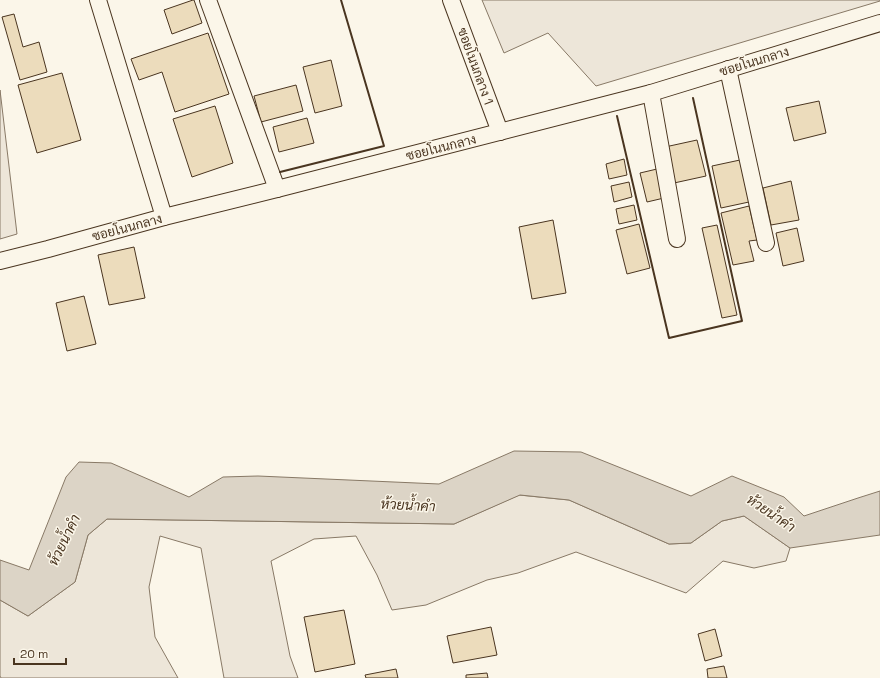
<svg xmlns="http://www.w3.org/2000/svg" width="880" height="678" viewBox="0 0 880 678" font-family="'Space Grotesk',Sarabun,sans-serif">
<rect width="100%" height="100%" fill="#fbf6e9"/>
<!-- green -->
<g fill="#ede6d9" stroke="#887966">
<polygon points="482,0 880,0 880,1 596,86 548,33 504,53"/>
<polygon points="0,90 17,234 0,239"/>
<polygon points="519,495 569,500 669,544 691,543 722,521 744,516 790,548 786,561 754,568 723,561 686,593 576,552 518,573 487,580 426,605 392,610 377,575 356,536 314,539 271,561 290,656 298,678 224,678 201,548 160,536 149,587 155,637 178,678 1,678 0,676 0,600 28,616 75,582 88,535 107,519 454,524"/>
</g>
<!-- water -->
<polygon fill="#dcd4c6" stroke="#887966" points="514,451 581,452 691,496 732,476 784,497 804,516 858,498 880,491 880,535 790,548 744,516 722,521 691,543 669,544 569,500 520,495 454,524 107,519 88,535 75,582 28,616 0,600 0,560 29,570 66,477 79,462 111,463 189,497 223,477 258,476 439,484"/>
<!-- building -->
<g fill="#ecdcbc" stroke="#4a3520">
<polygon points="193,0 194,0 202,23 172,34 164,10"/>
<polygon points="14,14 23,47 39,42 47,72 20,80 2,17"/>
<polygon points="208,33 229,94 175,112 162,72 139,80 131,59"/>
<polygon points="331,60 342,106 315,113 303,67"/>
<polygon points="62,73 81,140 37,153 18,85"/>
<polygon points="296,85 303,111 261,122 254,96"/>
<polygon points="819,101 826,133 794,141 786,108"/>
<polygon points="215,106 233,163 192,177 173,119"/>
<polygon points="307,118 314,143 279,152 273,127"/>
<polygon points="697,140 706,176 674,183 665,147"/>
<polygon points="624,159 627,175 609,179 606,164"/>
<polygon points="740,160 749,202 721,208 712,166"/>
<polygon points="657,169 664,198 647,202 640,173"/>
<polygon points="791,181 799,220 771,225 763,188"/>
<polygon points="629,182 632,197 614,202 611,186"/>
<polygon points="634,205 637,220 619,224 616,209"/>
<polygon points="749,206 757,240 749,241 754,261 733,265 721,213"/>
<polygon points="553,220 566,293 532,299 519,227"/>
<polygon points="639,224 650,268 627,274 616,230"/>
<polygon points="717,225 737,315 722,318 702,228"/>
<polygon points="797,228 804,261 783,266 776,233"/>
<polygon points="134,247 145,298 109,305 98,255"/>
<polygon points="84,296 96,344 67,351 56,303"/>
<polygon points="344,610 355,664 315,672 304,617"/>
<polygon points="491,627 497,655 453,663 447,636"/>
<polygon points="715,629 722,656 705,661 698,634"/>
<polygon points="724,666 727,678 708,678 707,669"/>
<polygon points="396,669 398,678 366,678 365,675"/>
<polygon points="487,673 488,678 466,678 466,675"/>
</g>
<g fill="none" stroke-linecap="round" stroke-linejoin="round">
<defs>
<g id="minor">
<polyline points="98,0 164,217"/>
<polyline points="208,0 277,189"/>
<polyline points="451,0 500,132"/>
<polyline points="728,69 766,243"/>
<polyline points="651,93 677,239"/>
<polyline points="0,261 48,249 164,217 277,189 651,93 880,23"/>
</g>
</defs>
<!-- minor casing -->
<use href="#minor" stroke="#4a3520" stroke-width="18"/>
<!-- minor -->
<use href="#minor" stroke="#fbf6e9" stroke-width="16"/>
<!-- wall -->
<g stroke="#4a3520" stroke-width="2">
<polyline points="617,116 669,338 742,321 693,98"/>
<polyline points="280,172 384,146 341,0"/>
</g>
</g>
<g text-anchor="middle" stroke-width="3" stroke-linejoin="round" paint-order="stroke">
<!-- street labels -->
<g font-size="13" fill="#4a3520" stroke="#fbf6e9">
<text transform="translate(754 61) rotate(-17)" y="5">ซอยโนนกลาง</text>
<text transform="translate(476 66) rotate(70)" y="5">ซอยโนนกลาง 1</text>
<text transform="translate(441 147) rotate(-14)" y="5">ซอยโนนกลาง</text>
<text transform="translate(127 227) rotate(-15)" y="5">ซอยโนนกลาง</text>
</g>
<!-- water labels -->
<g font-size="14" font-style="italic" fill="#4a3520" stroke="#fbf6e9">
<text transform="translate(408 505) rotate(3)" y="5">ห้วยน้ำคำ</text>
<text transform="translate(771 513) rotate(34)" y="5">ห้วยน้ำคำ</text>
<text transform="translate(64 540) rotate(-64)" y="5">ห้วยน้ำคำ</text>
</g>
</g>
<!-- scale -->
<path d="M14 658v6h52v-6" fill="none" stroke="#4a3520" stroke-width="2"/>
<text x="20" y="658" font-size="12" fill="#4a3520" stroke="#fbf6e9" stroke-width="3" paint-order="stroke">20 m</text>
</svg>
